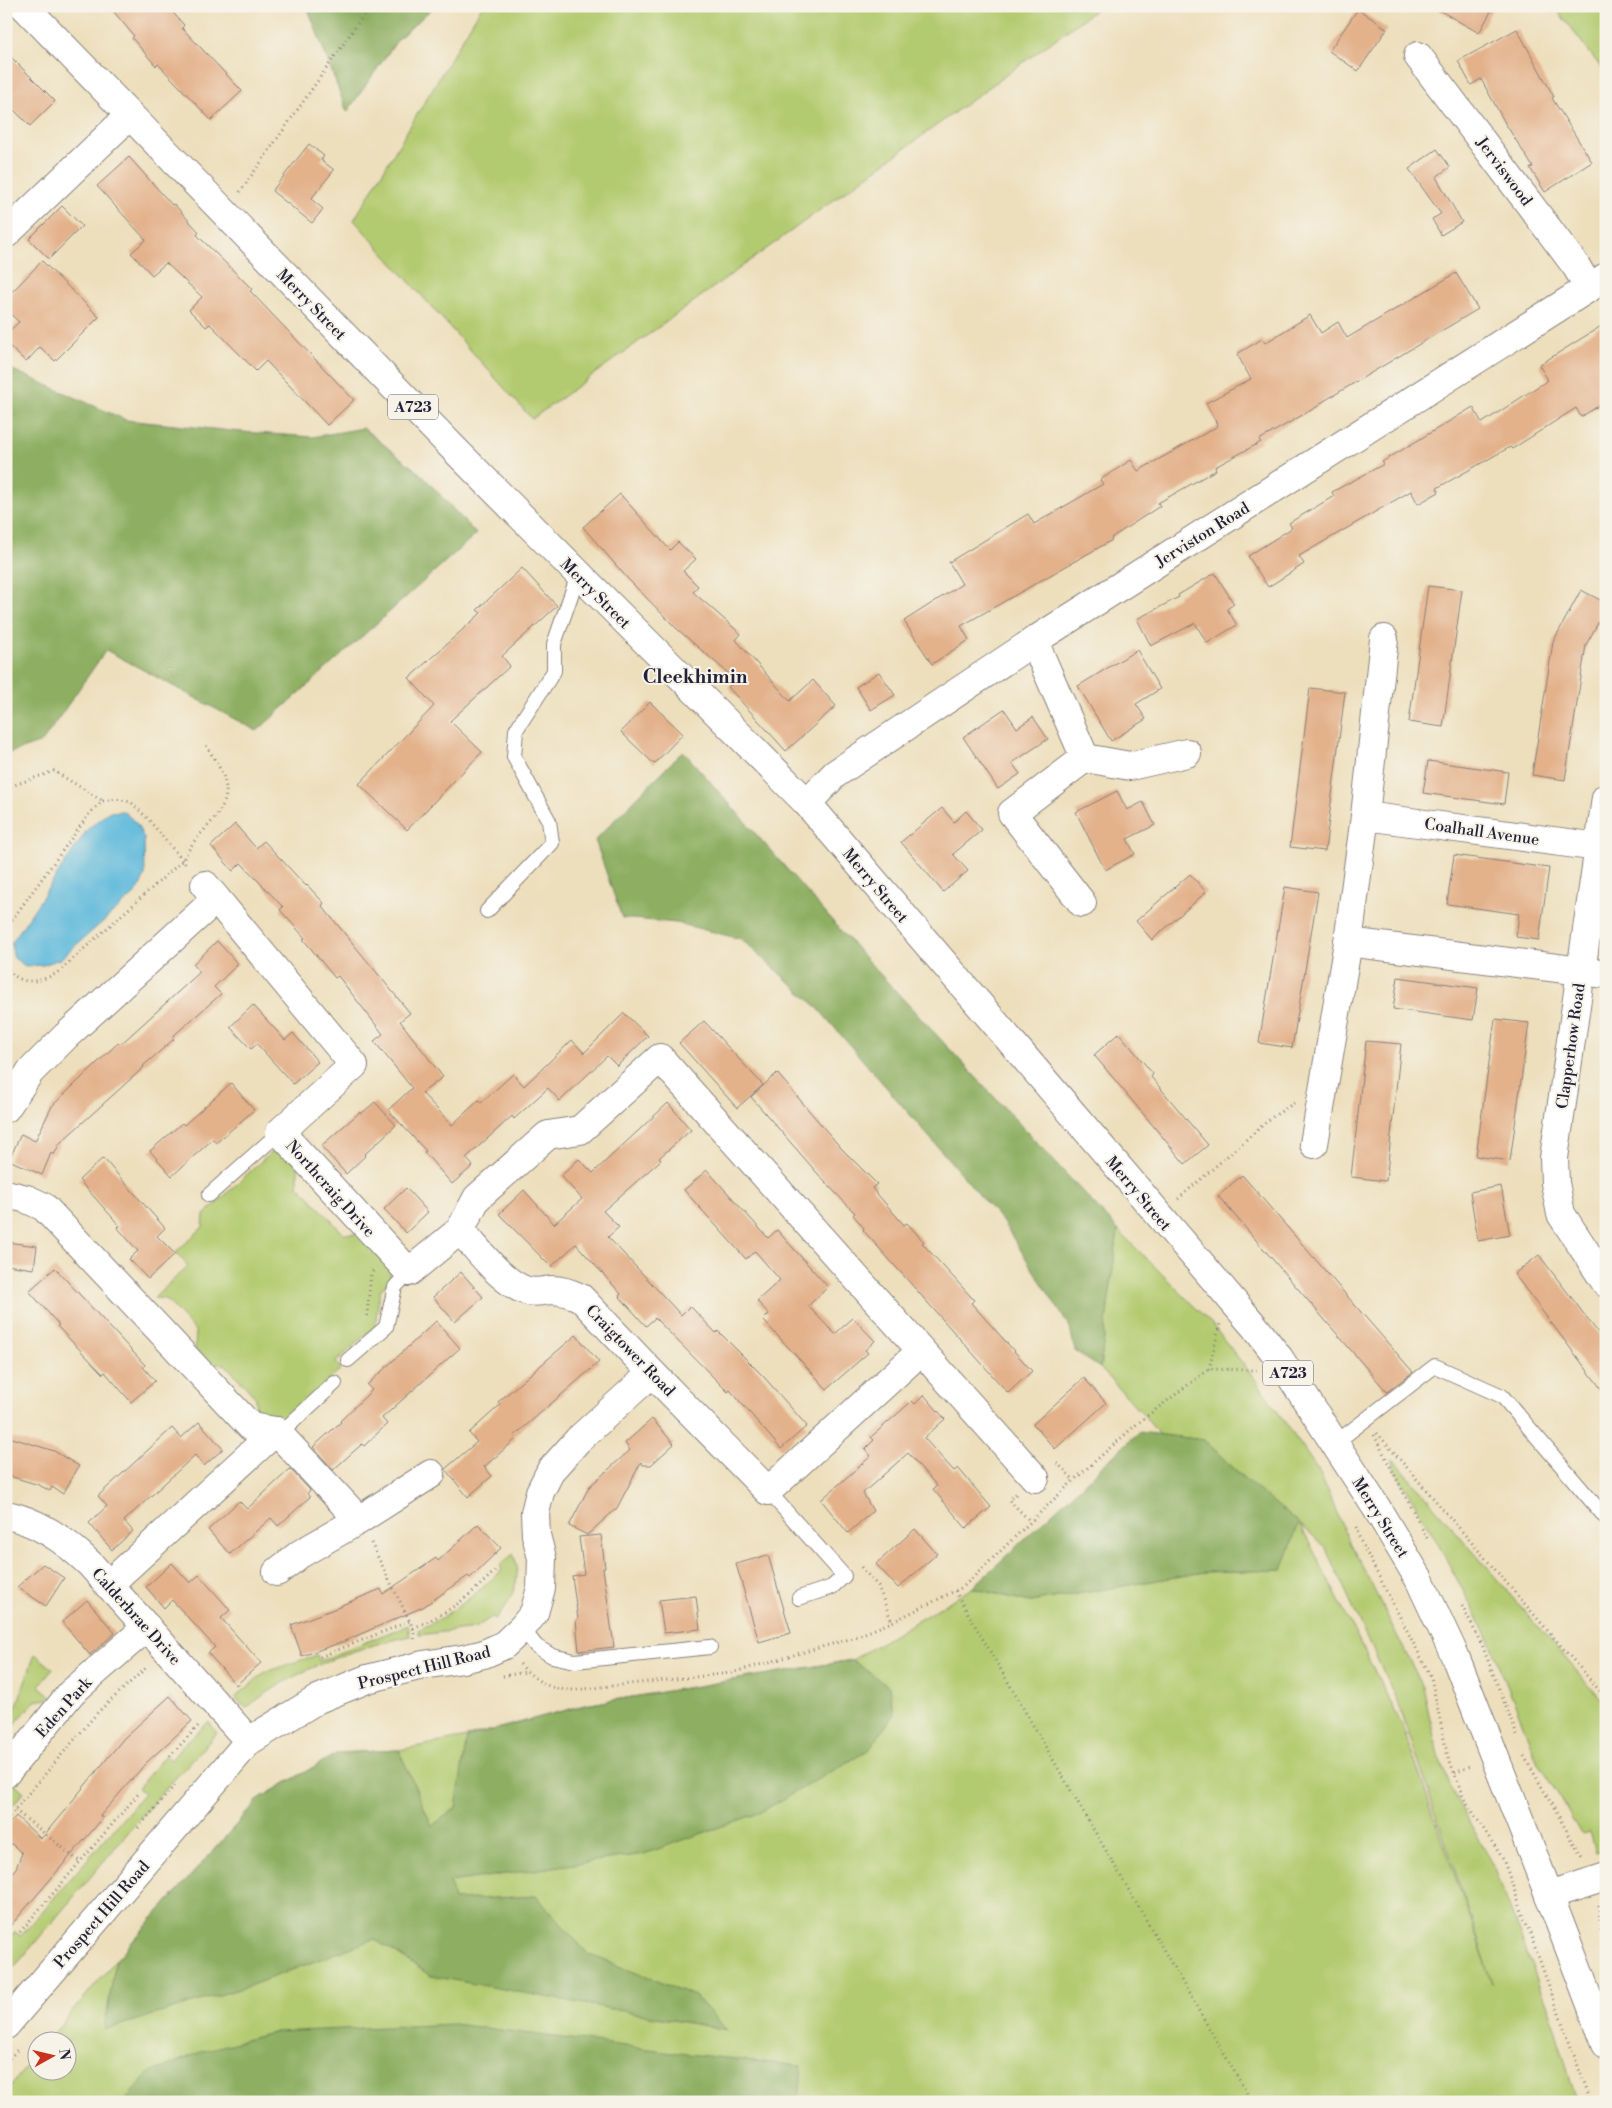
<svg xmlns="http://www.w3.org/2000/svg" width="1612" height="2108" viewBox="0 0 1612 2108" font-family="'Libre Bodoni',serif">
<rect width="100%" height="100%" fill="#f7f3e8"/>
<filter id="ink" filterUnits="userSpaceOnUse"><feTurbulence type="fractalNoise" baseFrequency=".02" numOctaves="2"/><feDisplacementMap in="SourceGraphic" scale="10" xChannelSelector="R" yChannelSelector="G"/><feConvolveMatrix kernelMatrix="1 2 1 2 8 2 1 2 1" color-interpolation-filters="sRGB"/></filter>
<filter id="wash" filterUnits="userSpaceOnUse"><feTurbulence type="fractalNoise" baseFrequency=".0096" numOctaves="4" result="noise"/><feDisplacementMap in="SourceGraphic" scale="20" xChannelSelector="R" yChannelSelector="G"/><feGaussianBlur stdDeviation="1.12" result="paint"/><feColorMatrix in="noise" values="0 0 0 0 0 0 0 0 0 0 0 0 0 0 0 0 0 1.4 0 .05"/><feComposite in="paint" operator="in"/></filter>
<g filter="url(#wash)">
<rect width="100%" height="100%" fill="#eddfbc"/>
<!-- green -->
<g fill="#b3cb6f" stroke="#6a7655" fill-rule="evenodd">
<polygon points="482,6 1101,6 532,419 354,220"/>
<polygon points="1554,6 1606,6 1606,74"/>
<polygon points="282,1148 298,1166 298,1185 344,1234 362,1234 391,1267 390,1279 380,1291 375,1326 336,1362 341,1369 282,1422 276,1414 257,1416 255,1415 256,1398 225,1364 209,1365 195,1349 196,1332 166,1299 154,1298 188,1266 176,1252 203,1227 204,1215 273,1150"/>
<path d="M1118,1230L1210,1322L1255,1379L1318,1470L1346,1534L1423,1687L1438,1755L1455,1797L1493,1864L1554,2025L1577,2102H6V2091L37,2054L38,2070H68V2040H48L116,1960L260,1798L338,1753L399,1750L467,1737L585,1705L852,1660L972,1588L1030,1602L1204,1572L1282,1570L1248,1482L1204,1440L1159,1435L1143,1414L1100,1368ZM1300,1524L1325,1547L1401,1710L1493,1984L1402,1725Z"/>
<polygon points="1393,1459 1606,1705 1606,1850 1596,1853 1590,1832 1583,1834 1579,1831 1561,1798 1538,1763 1490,1641 1437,1542 1394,1468"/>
<path d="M513,1554C524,1576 511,1602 496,1619L492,1617L475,1628L419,1635L418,1630C453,1613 474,1596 502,1570L500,1565Z"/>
<path d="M408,1625L410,1636C352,1648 293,1671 246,1708L235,1698L265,1672L317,1655L319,1661Z"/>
<polygon points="35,1654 53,1669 39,1686 53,1698 35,1701 6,1734 6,1724 13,1716"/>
<polygon points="209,1722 217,1733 158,1797 6,1977 6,1943 15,1932 21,1936 144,1794 138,1788 165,1755 171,1760 184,1744"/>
<polygon points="12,1781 24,1792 6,1813 6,1782"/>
</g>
<!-- forest -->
<g fill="#8eaf62" stroke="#58684e">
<polygon points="307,6 435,6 398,39 347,112"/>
<polygon points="6,367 126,420 242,432 313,437 363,428 422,475 476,534 257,731 106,650 42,742 6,754"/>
<polygon points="683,751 864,957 1118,1230 1100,1368 1075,1351 1070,1327 1002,1221 815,1005 741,939 677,923 622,918 595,840"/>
<polygon points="1139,1432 1204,1440 1248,1482 1299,1523 1282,1570 1204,1572 1030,1602 972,1588"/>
<polygon points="852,1660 889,1687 894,1714 869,1750 759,1813 644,1854 450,1882 454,1900 536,1896 588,1954 695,1996 727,2030 431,1976 374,1939 249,1986 104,2030 116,1960 260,1798 338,1753 399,1750 432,1826 456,1808 467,1737 585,1705"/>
<polygon points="454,2024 687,2054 802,2066 799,2102 124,2102 148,2074 203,2051 276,2032"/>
</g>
<!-- water -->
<polygon fill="#5eb9db" stroke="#406e8b" points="123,811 137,824 144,839 145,876 137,892 60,959 43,965 25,966 14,958 11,944 87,830 108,812"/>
<g id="blocks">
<!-- building -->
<g fill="#e3b18a">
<polygon points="109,6 167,6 184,25 182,28 242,91 211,120 158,64 156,66 132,38 134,36"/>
<polygon points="1432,6 1494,6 1479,33"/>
<polygon points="1358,9 1387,29 1358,71 1329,51"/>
<polygon points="1517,29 1554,97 1552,98 1592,162 1545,192 1530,168 1533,167 1505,123 1481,79 1471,85 1458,61"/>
<polygon points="6,52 55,101 30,126 6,102"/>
<polygon points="309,144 324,156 321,160 334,170 311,199 323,209 312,223 272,191"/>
<polygon points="1437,149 1450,167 1436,177 1462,222 1441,235 1432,219 1441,214 1409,169"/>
<polygon points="129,157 172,205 174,204 199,232 197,235 252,289 250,291 354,400 327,425 266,361 256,371 210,324 206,327 189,310 202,297 166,263 152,275 131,253 146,240 97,186"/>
<polygon points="62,206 82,226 49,259 29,239"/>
<polygon points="42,261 99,317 55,361 40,347 26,362 6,343 6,334 19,322 6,310 6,298"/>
<polygon points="1456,273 1478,309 1319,404 1320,405 1259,440 1261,442 1215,467 1216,470 1158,503 1160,506 1111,538 1112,540 961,626 969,640 932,664 904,621 962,584 949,562 1028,514 1034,524 1103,484 1100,480 1131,460 1138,471 1218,426 1206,403 1251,379 1237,354 1262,339 1265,343 1310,315 1321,333 1338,322 1347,338"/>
<polygon points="1606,323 1606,401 1581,417 1576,408 1512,449 1510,447 1437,488 1439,492 1418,504 1411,491 1299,556 1304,564 1268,587 1248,556 1292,528 1289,523 1334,496 1332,492 1384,464 1382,462 1473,407 1482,423 1548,380 1539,365"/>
<polygon points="620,494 670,550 678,542 696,559 683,571 698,586 693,592 741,634 736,640 790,701 813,680 836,706 786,751 728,687 736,680 676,628 628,579 583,527"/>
<polygon points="522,568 557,606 502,656 510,666 450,721 482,752 407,830 359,784 434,706 409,678 481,613 477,610"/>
<polygon points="1215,573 1234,604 1227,609 1237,625 1207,643 1195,623 1151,646 1137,619 1179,597 1178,595"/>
<polygon points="1428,586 1462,590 1443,727 1409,722"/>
<polygon points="1581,590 1606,603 1606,608 1586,645 1565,780 1532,775 1553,642"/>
<polygon points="1137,650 1160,689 1136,704 1146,719 1111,741 1078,686"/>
<polygon points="879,672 895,695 871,710 856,687"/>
<polygon points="1310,688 1345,692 1325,851 1290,847"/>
<polygon points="650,702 683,734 654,764 621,732"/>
<polygon points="1004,709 1017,728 1033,717 1048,739 1012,763 1020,774 998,789 963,737"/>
<polygon points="1428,761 1508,772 1504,804 1423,793"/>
<polygon points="1117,791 1127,810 1143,802 1155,825 1127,839 1135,854 1105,870 1076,812"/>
<polygon points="942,808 954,822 966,811 982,830 953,854 968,871 943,892 901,842"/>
<polygon points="235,824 256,848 264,841 306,886 307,885 324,903 322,906 410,1013 400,1021 443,1077 422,1093 452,1125 479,1100 481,1103 513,1074 524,1086 572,1040 584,1053 624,1013 648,1036 617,1066 607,1056 560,1101 548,1088 514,1119 512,1116 466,1158 473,1166 452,1184 424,1152 426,1151 388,1110 412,1088 374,1041 383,1034 338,976 335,978 303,939 305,938 280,910 283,907 241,863 233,871 211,846"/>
<polygon points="1454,855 1549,868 1539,940 1516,937 1519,914 1447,904"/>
<polygon points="1190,874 1206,892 1152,940 1136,921"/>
<polygon points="1285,887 1318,892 1292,1048 1259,1043"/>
<polygon points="217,941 238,964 214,987 221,994 172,1037 174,1039 143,1066 144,1067 60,1143 54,1155 51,1153 42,1175 9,1160 21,1134 35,1141 52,1106 120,1041 122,1043 200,972 193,964"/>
<polygon points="1398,977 1478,988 1473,1020 1393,1009"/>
<polygon points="253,1005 285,1040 293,1033 318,1062 293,1084 257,1044 251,1049 230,1027"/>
<polygon points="1495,1019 1529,1023 1510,1161 1476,1156"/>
<polygon points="704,1021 763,1085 737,1108 679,1043"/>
<polygon points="1119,1033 1153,1074 1151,1077 1208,1145 1185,1164 1094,1055"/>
<polygon points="1366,1041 1401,1044 1386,1181 1351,1177"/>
<polygon points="777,1073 841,1148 877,1184 872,1188 904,1225 907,1223 924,1242 922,1243 974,1300 971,1303 1032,1371 1008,1393 863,1230 864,1228 853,1215 855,1213 825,1182 751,1097"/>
<polygon points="231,1083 254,1110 216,1143 213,1139 172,1176 150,1151 182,1123 184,1125"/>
<polygon points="375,1102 396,1125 364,1155 365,1156 346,1174 321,1146 360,1112 361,1114"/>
<polygon points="668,1103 691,1130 659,1158 661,1160 603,1211 619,1227 608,1237 681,1315 690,1306 716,1333 718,1331 763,1376 807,1426 781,1449 730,1390 728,1392 655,1318 646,1326 619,1296 621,1294 576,1244 551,1267 499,1214 524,1190 554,1224 582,1199 561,1176 579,1159 593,1173"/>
<polygon points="103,1158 165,1228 157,1236 175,1254 148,1279 129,1259 138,1251 117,1227 120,1226 79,1180"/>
<polygon points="707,1170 768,1238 777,1230 828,1287 808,1306 835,1334 853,1318 875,1341 865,1350 868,1353 827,1389 763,1320 769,1314 757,1301 780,1280 755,1251 746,1259 684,1190"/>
<polygon points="1242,1175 1413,1372 1387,1392 1218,1196"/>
<polygon points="1501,1186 1510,1235 1478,1241 1470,1192"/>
<polygon points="406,1188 428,1212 406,1233 384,1209"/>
<polygon points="6,1242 37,1246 34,1269 6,1265"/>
<polygon points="1539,1255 1606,1343 1606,1395 1514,1274"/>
<polygon points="55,1268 145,1365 143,1367 155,1381 131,1402 105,1372 103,1374 57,1326 59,1325 29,1291"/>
<polygon points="461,1272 483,1297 455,1322 433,1297"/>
<polygon points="436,1321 460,1348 382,1418 387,1424 364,1446 362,1444 333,1470 313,1447 341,1422 340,1421 372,1390 367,1385"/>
<polygon points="576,1335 599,1362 514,1436 516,1439 484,1467 492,1476 468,1497 445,1469 477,1442 469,1433 500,1405 498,1402"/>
<polygon points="1084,1378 1106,1403 1055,1449 1033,1424"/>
<polygon points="924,1395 945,1419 924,1438 954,1471 958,1468 991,1507 966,1528 933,1489 937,1486 908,1453 863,1493 873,1511 848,1533 821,1500 871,1456 865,1449 874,1440 871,1437 912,1401 915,1404"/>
<polygon points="652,1419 674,1444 651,1465 643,1465 641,1462 617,1508 587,1535 569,1526 589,1487 630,1450 625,1443"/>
<polygon points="199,1422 223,1449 204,1466 195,1455 124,1521 133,1531 112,1550 89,1523 107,1506 98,1496 172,1428 181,1438"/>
<polygon points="6,1436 54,1451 79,1466 63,1494 52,1487 50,1491 39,1485 6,1475"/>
<polygon points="290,1469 310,1490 307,1494 310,1497 278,1526 271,1518 230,1554 208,1530 239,1501 247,1509"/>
<polygon points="478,1524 501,1548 470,1578 468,1576 423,1607 342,1642 302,1656 291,1625 342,1606 342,1605 381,1589 383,1594 436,1558 438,1561"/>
<polygon points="915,1529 937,1554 898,1588 876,1564"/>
<polygon points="601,1535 605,1568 603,1568 614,1647 579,1651 576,1620 578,1619 572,1576 584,1574 579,1537"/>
<polygon points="768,1555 791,1633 759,1642 736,1564"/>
<polygon points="172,1563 190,1583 199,1575 230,1610 221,1618 261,1663 236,1685 208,1653 215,1647 172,1600 164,1608 146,1587"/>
<polygon points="43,1564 64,1578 46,1606 17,1587"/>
<polygon points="696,1596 700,1629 664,1633 659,1600"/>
<polygon points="87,1600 115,1633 90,1655 62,1622"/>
<polygon points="170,1696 192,1721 147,1762 100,1816 103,1818 6,1931 6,1880 16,1868 22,1853 6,1839 6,1827 16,1816 41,1839 124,1738"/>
</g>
</g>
</g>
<g filter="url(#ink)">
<use href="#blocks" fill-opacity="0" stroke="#88807c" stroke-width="1"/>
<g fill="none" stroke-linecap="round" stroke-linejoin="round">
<defs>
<g id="service">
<polyline points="487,911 552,843 549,821 514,757 516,730 554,671 554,644 578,575"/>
<polyline points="209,1195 280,1132"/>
<polyline points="348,1360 386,1327 395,1287 409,1272"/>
<polyline points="276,1431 288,1426 335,1383"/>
<polyline points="1334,1444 1435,1366 1502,1396 1606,1518"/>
<polyline points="768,1491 844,1576 832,1587 799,1598"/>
<polyline points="522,1628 536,1646 552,1656 575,1661 710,1647"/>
</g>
<g id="minor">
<polyline points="1418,56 1576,266 1589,288"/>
<polyline points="6,234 129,116"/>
<polyline points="1034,641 1085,758 1012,813 1082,903"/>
<polyline points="1085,758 1130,766 1187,753"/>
<polyline points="1606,798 1554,1158 1555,1183 1561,1214 1606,1283"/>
<polyline points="1365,816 1606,848"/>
<polyline points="205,885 354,1065 280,1132 409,1272 460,1230"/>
<polyline points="1348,942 1606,974"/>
<polyline points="6,1108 30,1072 66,1036 216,899"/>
<polyline points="1314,1144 1348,942 1365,816 1384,639"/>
<polyline points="6,1194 27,1199 44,1207 251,1427 276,1431 108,1585"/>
<path d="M921,1351L768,1491L652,1373L581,1298C571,1293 562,1290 551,1290C544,1291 535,1293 528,1291C503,1285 478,1249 460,1230L477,1198L548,1135L580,1130L660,1058L1035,1478"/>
<polyline points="276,1431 359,1520 431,1474"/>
<path d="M6,1515C38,1521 67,1542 90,1564L249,1741"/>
<polyline points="277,1572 300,1554 359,1520"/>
<polyline points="6,1773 71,1693 147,1627"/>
<polyline points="1549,1895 1606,1877"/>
<polyline points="6,2025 249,1741 318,1699 367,1679 423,1665 463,1659 484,1654 504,1645 522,1628 534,1613 541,1588 542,1558 536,1535 535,1513 540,1492 551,1470 578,1440 652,1373"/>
</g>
<polyline id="secondary" points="807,803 835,774 1034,641 1606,277"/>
<polyline id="primary" points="24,6 456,451 807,803 1255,1327 1279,1358 1376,1507 1419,1579 1455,1656 1549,1895 1606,2044"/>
</defs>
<!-- service casing -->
<use href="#service" stroke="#88807c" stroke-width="16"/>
<!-- minor casing -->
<use href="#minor" stroke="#88807c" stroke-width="30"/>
<!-- secondary casing -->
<use href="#secondary" stroke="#88807c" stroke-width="30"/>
<!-- primary casing -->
<use href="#primary" stroke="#88807c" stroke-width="30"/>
<!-- path -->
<g stroke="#88807c" stroke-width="3" stroke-dasharray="1 4" stroke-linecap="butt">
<polyline points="240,192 370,6"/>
<polyline points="6,788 54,771 103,801"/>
<polyline points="6,928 90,813 103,801 116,799 131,802 148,819 188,867"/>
<path d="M6,965C17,987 39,983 57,973L182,861C187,853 191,845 197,838C209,824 228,808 226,788C225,773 213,758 206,745"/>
<polyline points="1178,1199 1271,1118 1294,1103"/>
<polyline points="367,1316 371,1273 373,1271"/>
<polyline points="1209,1369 1220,1324"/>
<polyline points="1377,1433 1606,1698"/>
<polyline points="1374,1435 1428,1540"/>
<polyline points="1057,1463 1074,1480"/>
<polyline points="1016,1494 1009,1500 1030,1521"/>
<polyline points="1356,1527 1360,1540 1431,1677 1447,1753 1463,1797 1503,1859 1591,2102"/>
<polyline points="371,1543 413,1628 415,1642"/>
<polyline points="861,1567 878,1586 892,1622"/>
<polyline points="955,1591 1252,2102"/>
<polyline points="1462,1606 1482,1645 1518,1738"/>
<path d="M413,1628C453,1611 468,1597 498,1568"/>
<polyline points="320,1657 410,1621"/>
<path d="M520,1664C536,1682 552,1691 575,1690L731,1673L853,1638L892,1622L963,1587L1074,1480L1138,1423L1209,1369L1257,1370"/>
<polyline points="503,1676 526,1672"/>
<polyline points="170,1756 200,1724"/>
<polyline points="1524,1756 1583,1859"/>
<polyline points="1455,1773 1473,1765"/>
<polyline points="15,1810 80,1862"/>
<polyline points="6,1820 98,1712 148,1666"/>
<polyline points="138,1828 175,1785"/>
<polyline points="1599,1905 1601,1931 1606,1945"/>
<polyline points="20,1932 139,1793"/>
<polyline points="6,2062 18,2049"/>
</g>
<!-- service -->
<use href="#service" stroke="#fff" stroke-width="14"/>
<!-- minor -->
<use href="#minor" stroke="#fff" stroke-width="28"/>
<!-- secondary -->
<use href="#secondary" stroke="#fff" stroke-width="28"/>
<!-- primary -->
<use href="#primary" stroke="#fff" stroke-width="28"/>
</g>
</g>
<g text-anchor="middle" stroke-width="4" stroke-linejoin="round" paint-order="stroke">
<!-- shield labels -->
<g fill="#f7f3e8" stroke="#62616f" stroke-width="1">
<rect x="388" y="394.5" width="50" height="25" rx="4"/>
<rect x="1263" y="1360.5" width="50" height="25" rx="4"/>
</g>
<g font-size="15" font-weight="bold" fill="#22223b">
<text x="413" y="412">A723</text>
<text x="1288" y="1378">A723</text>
</g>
<!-- street labels -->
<g font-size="16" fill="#22223b" stroke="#f7f3e8">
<text transform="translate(1505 171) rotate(53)" y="6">Jerviswood</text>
<text transform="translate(312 304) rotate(46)" y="6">Merry Street</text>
<text transform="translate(1202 534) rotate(-32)" y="6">Jerviston Road</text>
<text transform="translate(596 593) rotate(45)" y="6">Merry Street</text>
<text transform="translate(1482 831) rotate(8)" y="6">Coalhall Avenue</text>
<text transform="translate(876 885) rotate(50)" y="6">Merry Street</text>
<text transform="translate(1570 1046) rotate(-82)" y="6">Clapperhow Road</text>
<text transform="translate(331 1188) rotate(48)" y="6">Northcraig Drive</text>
<text transform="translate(1139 1193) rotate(50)" y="6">Merry Street</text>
<text transform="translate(631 1350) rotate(46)" y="6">Craigtower Road</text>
<text transform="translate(1381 1517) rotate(58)" y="6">Merry Street</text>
<text transform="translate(137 1616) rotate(48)" y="6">Calderbrae Drive</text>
<text transform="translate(424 1667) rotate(-14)" y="6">Prospect Hill Road</text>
<text transform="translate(63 1707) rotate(-48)" y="6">Eden Park</text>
<text transform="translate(101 1914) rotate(-49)" y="6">Prospect Hill Road</text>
</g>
<!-- quarter labels -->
<g font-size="19" font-weight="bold" fill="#22223b" stroke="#f7f3e8">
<text x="695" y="683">Cleekhimin</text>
</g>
</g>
<!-- margin -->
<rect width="1612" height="2108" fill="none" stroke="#f7f3e8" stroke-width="25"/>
<!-- north arrow -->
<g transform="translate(52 2056) rotate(82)"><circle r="24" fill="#f7f3e8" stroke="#a29fa3"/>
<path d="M0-4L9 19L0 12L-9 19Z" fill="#c8321e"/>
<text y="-8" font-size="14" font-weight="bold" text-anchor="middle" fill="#22223b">N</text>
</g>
</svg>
